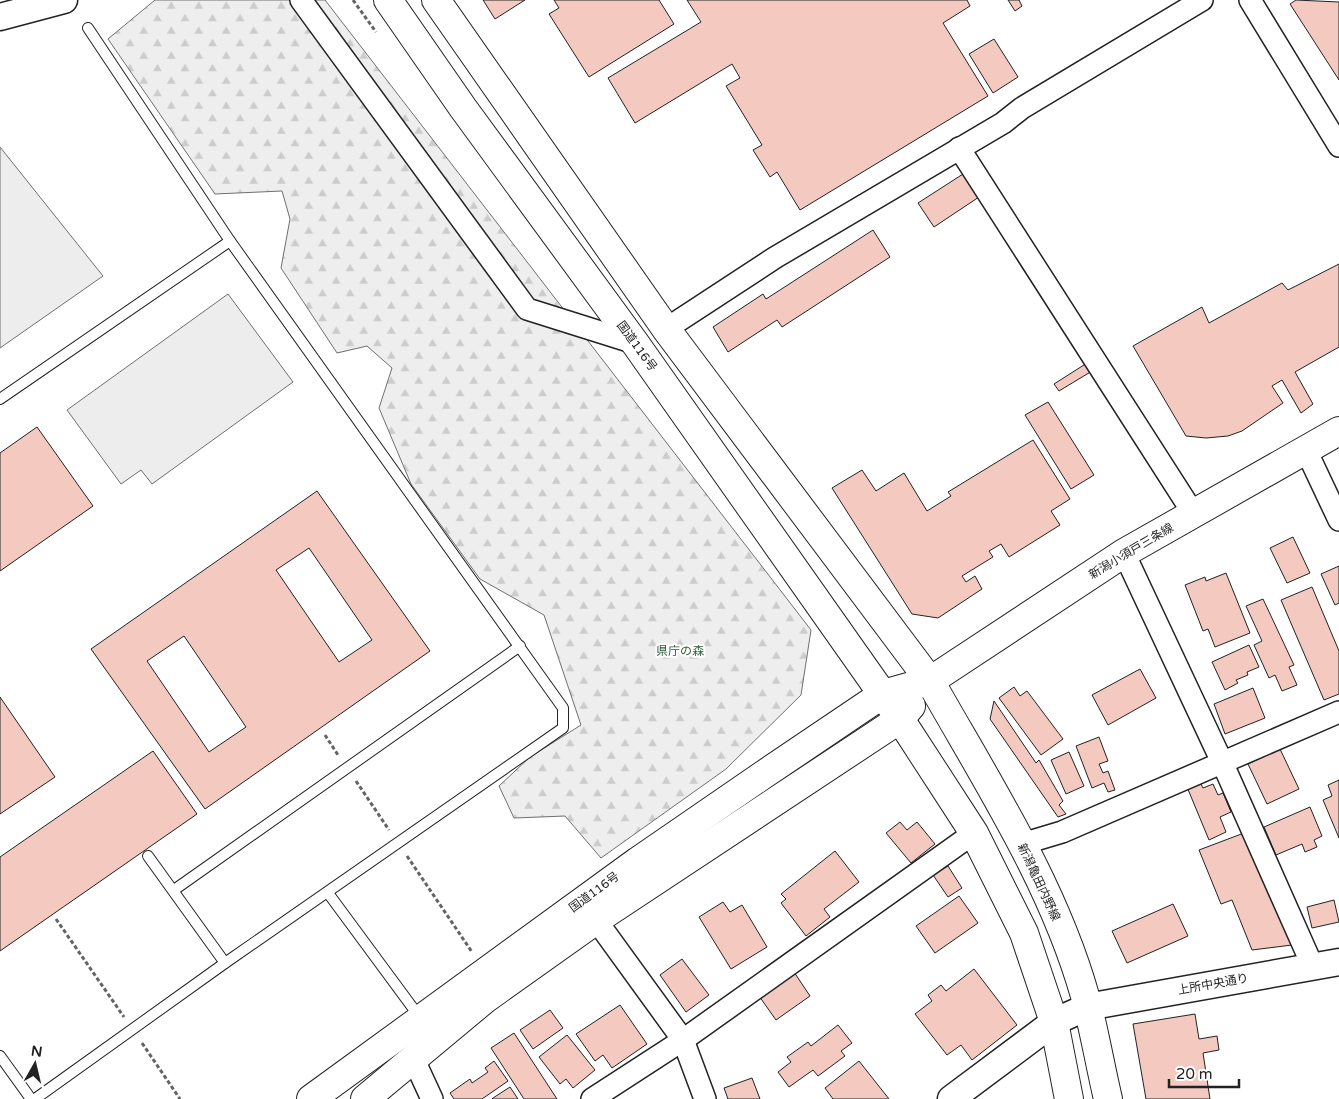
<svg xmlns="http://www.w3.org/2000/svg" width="1339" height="1099" viewBox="0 0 1339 1099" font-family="'Varela Round','Noto Sans JP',sans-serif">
<defs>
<pattern id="forest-firs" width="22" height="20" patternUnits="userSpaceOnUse" patternTransform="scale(1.25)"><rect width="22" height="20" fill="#eee"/><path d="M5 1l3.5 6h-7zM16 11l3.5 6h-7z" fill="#ccc"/></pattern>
</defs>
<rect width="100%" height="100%" fill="#fff"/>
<!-- forest -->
<polygon fill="url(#forest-firs)" stroke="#6f6f6f" points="155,0 325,0 811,630 801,695 726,769 601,858 565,816 514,818 499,786 530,757 581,725 544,615 480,579 411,484 379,408 392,368 367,346 337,353 281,268 290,219 282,191 215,194 108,39"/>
<!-- parking -->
<g fill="#ededed" stroke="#6f6f6f">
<polygon points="0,147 103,276 0,348"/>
<polygon points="228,294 293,382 152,484 141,470 121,484 67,410"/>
</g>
<!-- building -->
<g fill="#f3c9c0" stroke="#222" fill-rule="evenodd">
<polygon points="483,0 525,0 495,19"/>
<polygon points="554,0 659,0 674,24 589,77 549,14 559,8"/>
<polygon points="687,0 967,0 970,6 943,23 988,96 800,210 777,172 770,177 753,150 762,145 726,86 740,78 732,64 635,123 608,78 701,22"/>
<polygon points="1008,0 1019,0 1022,6 1015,11"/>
<polygon points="1296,0 1339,2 1339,80 1290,4"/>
<polygon points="994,39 1018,77 993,93 969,54"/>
<polygon points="963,174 979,197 934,227 918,203"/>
<polygon points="873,230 890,257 782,327 777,320 728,352 713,327 763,294 766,299"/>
<polygon points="1339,264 1339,347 1295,372 1313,404 1301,413 1282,380 1272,386 1283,403 1242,431 1228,436 1206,438 1186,436 1133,346 1202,307 1209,323 1282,283 1288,290"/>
<polygon points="1087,363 1092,371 1059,391 1054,384"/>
<polygon points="1048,402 1094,475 1071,489 1025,415"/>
<polygon points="37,427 93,506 0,571 0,453"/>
<polygon points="1033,440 1070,499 1051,511 1060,525 1009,557 1001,544 989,551 993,557 962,576 966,582 975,576 982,589 938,618 912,614 832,488 862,470 876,491 904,473 927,511 951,496 948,492"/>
<path d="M317,491L430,651L205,809L91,649ZM309,548L372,640L339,662L276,570ZM184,636L246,727L209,752L147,661Z"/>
<polygon points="1293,537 1310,573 1287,583 1270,548"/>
<polygon points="1339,566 1339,603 1335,605 1321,574"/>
<polygon points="1226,573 1250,633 1215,647 1208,629 1203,631 1185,585 1205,577 1206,581"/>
<polygon points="1312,587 1339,651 1339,694 1324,700 1281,600"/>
<polygon points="1263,599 1294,665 1289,667 1297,685 1282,691 1275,675 1269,678 1254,645 1262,641 1246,606"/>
<polygon points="1249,645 1259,667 1247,672 1248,675 1236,680 1238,683 1225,690 1212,662"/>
<polygon points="1140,669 1156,698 1108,725 1092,695"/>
<polygon points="1014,687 1020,696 1027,691 1063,739 1041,755 999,698"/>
<polygon points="1253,688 1265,718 1225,734 1214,704"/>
<polygon points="0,697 55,777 0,814"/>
<polygon points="994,701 1036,763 1039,760 1063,801 1059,805 1066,814 1058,817 990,719"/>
<polygon points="1099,737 1108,761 1099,764 1103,773 1108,771 1115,790 1108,792 1104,783 1092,788 1076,746"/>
<polygon points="1280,749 1299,789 1267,804 1248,764"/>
<polygon points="153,751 197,814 0,951 0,857"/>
<polygon points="1069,752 1084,786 1066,794 1051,760"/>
<polygon points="1339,780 1339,838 1323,800 1332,796 1328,785"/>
<polygon points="1200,782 1203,788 1213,784 1218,795 1223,793 1231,812 1220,817 1226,832 1209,840 1187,787"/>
<polygon points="1310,807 1322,836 1314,840 1317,847 1305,852 1302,844 1276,855 1264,827"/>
<polygon points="900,822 907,830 917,822 935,844 911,863 886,833"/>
<polygon points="1244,833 1292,945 1252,950 1232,900 1221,904 1199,850"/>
<polygon points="835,851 859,882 824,909 830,917 806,936 781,903 786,899 781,894"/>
<polygon points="948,866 962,888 948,897 933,875"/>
<polygon points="959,896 978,923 935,953 916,926"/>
<polygon points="1334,900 1339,922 1312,928 1307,907"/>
<polygon points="723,902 730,912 742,905 767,947 731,969 699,917"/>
<polygon points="1173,904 1188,936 1127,963 1112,931"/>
<polygon points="682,959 709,995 686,1012 660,975"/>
<polygon points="974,969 1017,1025 972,1060 961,1045 947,1055 915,1014 932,1001 928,995 941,985 946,991"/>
<polygon points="794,972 810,996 776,1020 759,996"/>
<polygon points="620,1005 647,1044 612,1068 603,1055 595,1061 576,1034"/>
<polygon points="550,1010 563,1028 533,1049 520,1030"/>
<polygon points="1195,1014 1199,1039 1217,1036 1219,1050 1203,1053 1210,1099 1146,1099 1133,1024"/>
<polygon points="838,1025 852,1043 841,1051 845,1056 818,1076 813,1070 789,1087 778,1072 791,1062 787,1057 808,1042 811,1046"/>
<polygon points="514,1033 557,1099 524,1099 491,1048"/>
<polygon points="567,1035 595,1070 573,1088 566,1079 560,1084 539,1057"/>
<polygon points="494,1061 508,1081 482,1099 454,1099 450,1093 470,1079 472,1083 488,1072 485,1068"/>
<polygon points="859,1061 889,1099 833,1099 825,1088"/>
<polygon points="752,1078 760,1099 728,1099 724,1088"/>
<polygon points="510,1087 518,1099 492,1099 493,1098"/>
</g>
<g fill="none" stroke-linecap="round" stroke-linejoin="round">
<defs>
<g id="service">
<polyline points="0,399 230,241"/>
<polyline points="148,856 225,963"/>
<polyline points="174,890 520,646"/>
<polyline points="328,893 421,1019"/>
<polyline points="0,1056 31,1099"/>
<polyline points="35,1099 225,963 563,728 563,708 230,241 88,28"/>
</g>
<g id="minor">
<polyline points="301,0 527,309 635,343"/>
<polyline points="1250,0 1339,146"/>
<polyline points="959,148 1193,513"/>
<polyline points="666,329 776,257 1003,123 1022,108 1202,0"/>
<polyline points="1305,448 1339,520"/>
<polyline points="1124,553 1222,762 1313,967"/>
<polyline points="1022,844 1062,832 1339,712"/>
<polyline points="596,920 683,1040 705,1099"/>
<polyline points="414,1060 432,1099"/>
<polyline points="592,1099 683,1040 974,833"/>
</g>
<g id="tertiary">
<polyline points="0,17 64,0"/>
<polyline points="951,1099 1054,1022 1087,1007 1339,962"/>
</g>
<g id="primary">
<polyline points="900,719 974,833 1024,933 1054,1022 1069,1099"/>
<path d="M1108,1099C1100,1065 1094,1029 1085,996C1053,883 987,782 930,681L1124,553L1339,431"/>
</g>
<g id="trunk">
<polyline points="388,0 463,108 635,343 900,719"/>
<polyline points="436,0 666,329 930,681"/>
<polyline points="311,1099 638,861 763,775 883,694 930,681"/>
<polyline points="365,1099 485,999 596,920 900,719 911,706"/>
</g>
</defs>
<!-- service casing -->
<use href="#service" stroke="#222" stroke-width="12"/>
<!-- minor casing -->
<use href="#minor" stroke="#222" stroke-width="24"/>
<!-- tertiary casing -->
<use href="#tertiary" stroke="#222" stroke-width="29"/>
<!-- primary casing -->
<use href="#primary" stroke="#222" stroke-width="30"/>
<!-- trunk casing -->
<use href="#trunk" stroke="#222" stroke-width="30"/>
<!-- path -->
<g stroke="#646464" stroke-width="3" stroke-dasharray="4 2.5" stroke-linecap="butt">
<polyline points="353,0 376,32"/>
<polyline points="325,735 338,755"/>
<polyline points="356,781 389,830"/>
<polyline points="407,856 472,952"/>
<polyline points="56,919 124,1017"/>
<polyline points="142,1043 180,1099"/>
</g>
<!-- service -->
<use href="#service" stroke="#fff" stroke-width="10"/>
<!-- minor -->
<use href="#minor" stroke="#fff" stroke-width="21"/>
<!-- tertiary -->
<use href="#tertiary" stroke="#fff" stroke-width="26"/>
<!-- primary -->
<use href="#primary" stroke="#fff" stroke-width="28"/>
<!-- trunk -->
<use href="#trunk" stroke="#fff" stroke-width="28"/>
</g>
<g text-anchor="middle" stroke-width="4" stroke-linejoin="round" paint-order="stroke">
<!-- street labels -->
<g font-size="12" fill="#222" stroke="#fff">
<text transform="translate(637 346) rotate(54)" y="4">国道116号</text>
<text transform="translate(1131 551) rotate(-31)" y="4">新潟小須戸三条線</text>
<text transform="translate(1039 882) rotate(65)" y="4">新潟亀田内野線</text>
<text transform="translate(594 892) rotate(-36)" y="4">国道116号</text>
<text transform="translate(1213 984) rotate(-10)" y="4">上所中央通り</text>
</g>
<!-- park labels -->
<g font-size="12" fill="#2f5e38" stroke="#fff">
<text x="680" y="655">県庁の森</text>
</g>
</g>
<!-- north arrow -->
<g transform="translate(35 1064) rotate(8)" stroke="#ffffff" stroke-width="4" paint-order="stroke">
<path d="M0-4L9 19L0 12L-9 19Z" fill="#222222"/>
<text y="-8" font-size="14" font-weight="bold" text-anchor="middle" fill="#222222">N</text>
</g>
<!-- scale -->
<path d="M1169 1079v8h70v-8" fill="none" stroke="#222222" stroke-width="2.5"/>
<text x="1176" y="1079" font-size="15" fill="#222222" stroke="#ffffff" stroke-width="4" paint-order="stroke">20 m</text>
</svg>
